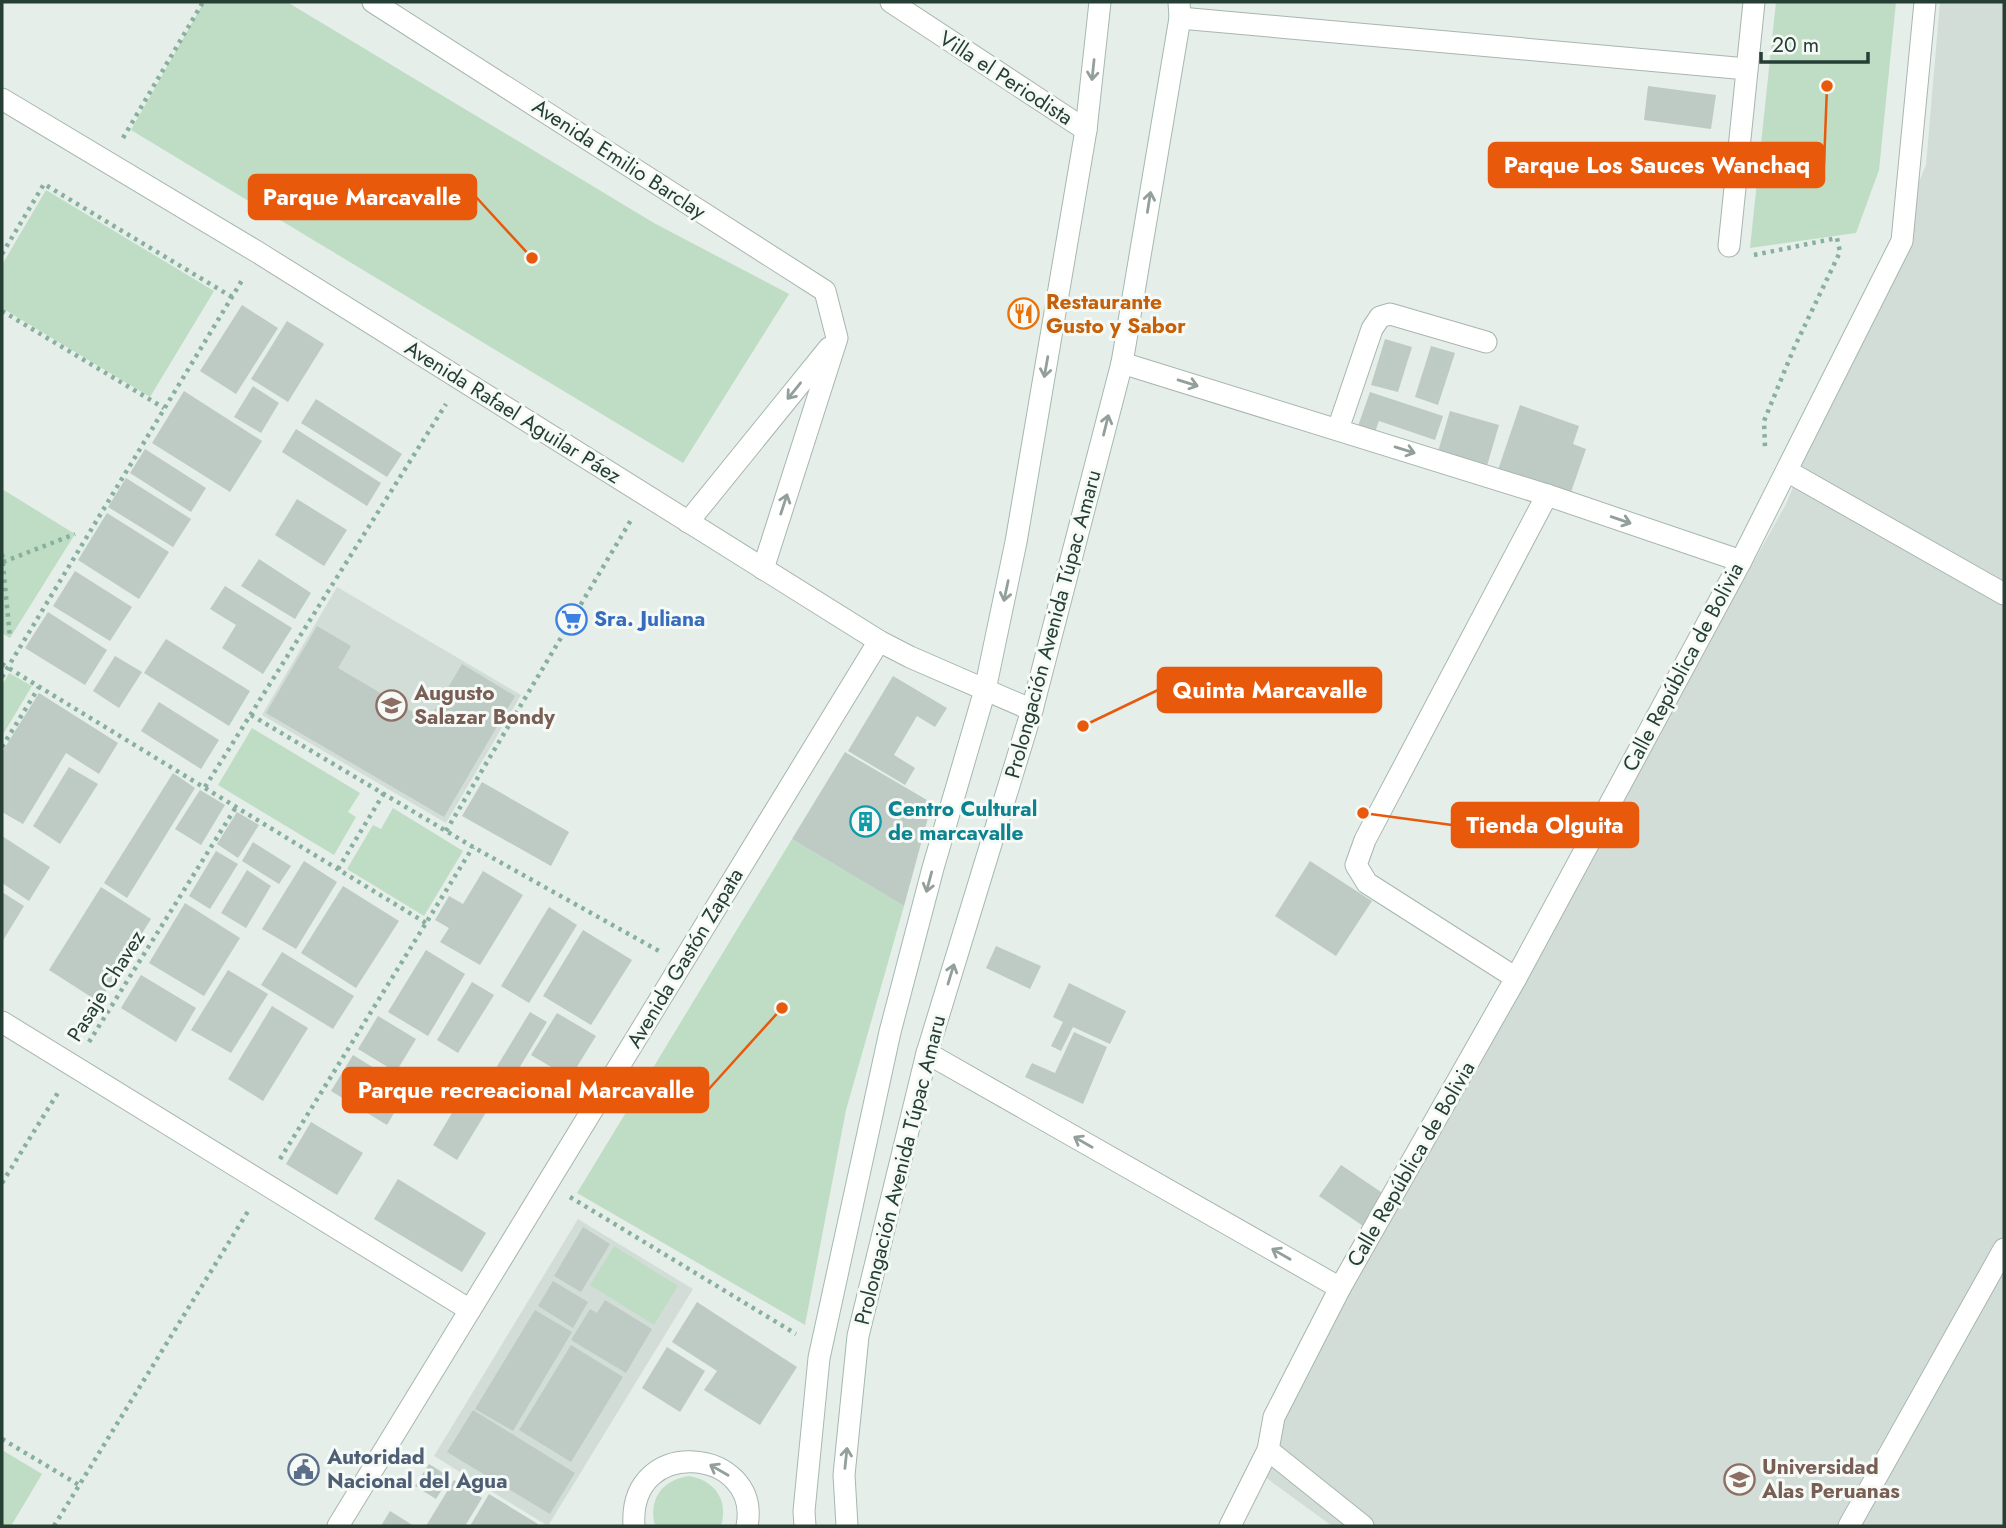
<svg xmlns="http://www.w3.org/2000/svg" width="2006" height="1528" viewBox="0 0 2006 1528" font-family="Jost,sans-serif">
<rect width="100%" height="100%" fill="#e5eee9"/>
<!-- built -->
<g fill="#d3ddd8">
<polygon points="1940,2 2004,2 2004,1526 1332,1526 1250,1466 1786,504 1926,165"/>
<polygon points="337,587 521,695 446,823 262,715"/>
<polygon points="578,1219 693,1289 548,1526 434,1456"/>
</g>
<!-- green -->
<g fill="#bfddc4">
<polygon points="204,2 287,2 654,223 789,294 683,463 131,130"/>
<polygon points="1776,2 1896,2 1879,170 1856,233 1750,248"/>
<polygon points="46,190 214,291 150,397 2,308 2,265"/>
<polygon points="2,489 75,534 10,638 2,633"/>
<polygon points="9,673 32,686 2,736 2,685"/>
<polygon points="252,728 360,793 348,812 356,817 334,855 218,785"/>
<polygon points="393,808 463,851 424,916 347,869 373,825 381,829"/>
<polygon points="792,839 904,906 846,1110 805,1325 577,1193"/>
<polygon points="614,1246 678,1286 654,1325 590,1285"/>
<polygon points="2,1450 42,1474 11,1526 2,1526"/>
<path d="M689,1476C714,1480 729,1500 721,1526H655C648,1499 662,1480 689,1476Z"/>
</g>
<!-- building -->
<g fill="#bdcbc4">
<polygon points="1648,86 1716,95 1711,129 1644,120"/>
<polygon points="242,305 278,328 236,394 200,371"/>
<polygon points="287,321 324,344 288,402 251,379"/>
<polygon points="1385,339 1412,347 1398,392 1371,385"/>
<polygon points="1431,346 1455,353 1438,405 1415,397"/>
<polygon points="253,386 279,403 261,433 234,417"/>
<polygon points="184,391 262,441 230,492 152,443"/>
<polygon points="1370,392 1443,416 1435,440 1379,421 1374,435 1357,429"/>
<polygon points="316,399 402,454 387,477 301,423"/>
<polygon points="1520,405 1579,426 1573,444 1586,449 1570,495 1498,470"/>
<polygon points="1450,411 1499,425 1486,469 1437,455"/>
<polygon points="296,429 381,483 367,506 282,452"/>
<polygon points="145,449 206,488 191,512 130,473"/>
<polygon points="126,478 191,519 173,547 108,507"/>
<polygon points="297,499 347,530 324,566 275,535"/>
<polygon points="107,513 169,552 139,599 78,560"/>
<polygon points="259,559 311,593 295,619 241,586"/>
<polygon points="75,571 132,607 110,641 53,606"/>
<polygon points="225,586 292,628 263,674 222,648 236,625 210,609"/>
<polygon points="48,612 107,650 85,685 25,648"/>
<polygon points="317,626 351,646 338,668 428,721 462,664 515,696 444,817 266,713"/>
<polygon points="166,639 250,691 229,726 144,673"/>
<polygon points="115,656 142,672 119,708 93,691"/>
<polygon points="893,676 947,708 935,727 917,716 894,755 915,768 905,785 848,751"/>
<polygon points="39,693 118,743 99,774 66,753 23,824 2,812 2,752"/>
<polygon points="159,702 219,740 201,769 141,731"/>
<polygon points="845,752 932,803 904,906 792,839"/>
<polygon points="69,767 98,784 60,844 33,826"/>
<polygon points="173,773 195,788 127,898 104,883"/>
<polygon points="482,782 569,832 551,866 462,816"/>
<polygon points="200,790 225,805 201,845 175,829"/>
<polygon points="237,812 259,825 238,858 217,844"/>
<polygon points="2,836 50,867 29,901 2,883"/>
<polygon points="253,842 291,866 279,884 242,861"/>
<polygon points="216,851 238,864 210,909 189,896"/>
<polygon points="304,861 337,882 296,949 262,929"/>
<polygon points="1310,861 1372,901 1336,956 1275,916"/>
<polygon points="247,870 271,886 246,928 221,913"/>
<polygon points="483,871 523,895 480,965 440,942 449,928 435,920 449,896 463,904"/>
<polygon points="343,886 399,921 356,988 301,953"/>
<polygon points="101,887 151,919 99,1002 49,970"/>
<polygon points="2,892 24,906 2,942"/>
<polygon points="185,903 240,938 204,996 149,963"/>
<polygon points="549,907 577,925 529,1003 501,986"/>
<polygon points="583,930 632,960 591,1025 543,996"/>
<polygon points="996,946 1041,966 1030,989 986,968"/>
<polygon points="426,950 465,974 428,1036 388,1012"/>
<polygon points="282,952 354,996 333,1029 261,985"/>
<polygon points="228,970 268,994 231,1053 191,1030"/>
<polygon points="141,975 196,1008 176,1042 121,1008"/>
<polygon points="472,982 494,995 458,1053 437,1040"/>
<polygon points="1069,983 1126,1011 1110,1044 1073,1027 1061,1051 1051,1046 1063,1022 1053,1017"/>
<polygon points="272,1006 308,1028 263,1101 228,1079"/>
<polygon points="530,1012 547,1022 510,1083 493,1073"/>
<polygon points="557,1013 596,1036 570,1078 531,1055"/>
<polygon points="378,1016 416,1039 396,1072 358,1049"/>
<polygon points="1074,1032 1107,1047 1083,1104 1025,1077 1032,1063 1055,1073"/>
<polygon points="353,1055 408,1089 387,1125 331,1091"/>
<polygon points="474,1076 499,1091 457,1160 433,1145"/>
<polygon points="311,1122 363,1153 337,1195 286,1164"/>
<polygon points="1341,1165 1387,1196 1366,1228 1319,1196"/>
<polygon points="398,1179 486,1233 462,1272 374,1219"/>
<polygon points="583,1227 610,1244 581,1292 554,1276"/>
<polygon points="553,1281 588,1302 573,1328 538,1306"/>
<polygon points="605,1300 652,1329 626,1373 571,1340 590,1309 597,1313"/>
<polygon points="697,1302 797,1367 760,1425 704,1390 717,1371 672,1342"/>
<polygon points="535,1310 572,1332 513,1431 475,1409"/>
<polygon points="571,1345 623,1377 571,1462 519,1430"/>
<polygon points="667,1347 705,1371 680,1412 642,1388"/>
<polygon points="473,1410 575,1473 550,1514 447,1452"/>
<polygon points="429,1464 450,1477 436,1499 415,1486"/>
<polygon points="454,1480 482,1498 465,1526 426,1526"/>
<polygon points="489,1494 538,1524 537,1526 470,1526"/>
<polygon points="390,1511 414,1526 381,1526"/>
</g>
<g fill="none" stroke-linecap="round" stroke-linejoin="round">
<defs>
<g id="minor">
<polyline points="373,2 825,291 837,338 763,569"/>
<polyline points="891,2 1086,130"/>
<polyline points="1180,18 1747,69"/>
<polyline points="1729,246 1754,2"/>
<polyline points="1122,363 1547,495 1741,561"/>
<polyline points="1338,429 1372,329 1380,317 1390,314 1486,342"/>
<polyline points="1787,471 2004,594"/>
<polyline points="688,522 829,348"/>
<polyline points="1516,978 1367,883 1356,865 1365,840 1547,495"/>
<polyline points="2,1022 470,1310"/>
<polyline points="927,1053 1340,1288"/>
<polyline points="1268,1450 1363,1526"/>
<polyline points="338,1526 879,641"/>
<path d="M634,1526C628,1433 762,1448 747,1526"/>
<polyline points="1230,1526 1268,1450 1274,1417 1340,1288 1516,978 1741,561 1902,241 1925,2"/>
<polyline points="1849,1526 2004,1249"/>
</g>
<polyline id="tertiary" points="2,99 259,253 879,641 910,657 1032,710"/>
<g id="secondary">
<polyline points="805,1526 804,1511 819,1358 890,1032 933,868 985,690 1016,542 1086,130 1100,2"/>
<polyline points="847,1526 844,1475 858,1336 927,1053 1032,710 1122,363 1180,18 1179,2"/>
</g>
</defs>
<!-- minor casing -->
<use href="#minor" stroke="#a8b6af" stroke-width="23"/>
<!-- tertiary casing -->
<use href="#tertiary" stroke="#a8b6af" stroke-width="23"/>
<!-- secondary casing -->
<use href="#secondary" stroke="#a4b9af" stroke-width="23"/>
<!-- path -->
<g stroke="#87b09e" stroke-width="4.5" stroke-dasharray="3.5 5" stroke-linecap="butt">
<polyline points="123,138 203,2"/>
<polyline points="2,254 44,184 232,297"/>
<polyline points="1754,255 1837,238 1840,252 1794,348 1764,421 1765,447"/>
<polyline points="2,311 164,408"/>
<polyline points="2,554 10,638"/>
<polyline points="3,562 75,534"/>
<polyline points="2,664 426,923"/>
<polyline points="2,677 244,277"/>
<polyline points="251,715 473,847 659,951"/>
<polyline points="2,747 39,687"/>
<polyline points="205,787 446,404"/>
<polyline points="446,831 631,520"/>
<polyline points="338,869 384,793"/>
<polyline points="89,1042 236,807"/>
<polyline points="280,1159 473,847"/>
<polyline points="2,1183 59,1091"/>
<polyline points="570,1197 796,1334"/>
<polyline points="2,1439 79,1485"/>
<polyline points="54,1526 250,1208"/>
</g>
<!-- minor -->
<use href="#minor" stroke="#fff" stroke-width="21"/>
<!-- tertiary -->
<use href="#tertiary" stroke="#fff" stroke-width="21"/>
<!-- secondary -->
<use href="#secondary" stroke="#fff" stroke-width="21"/>
</g>
<!-- one-way arrows -->
<defs><path id="oneway-shaft" d="M-6 0H5M1.5-3L5.5 0L1.5 3" fill="none" stroke-width="1.6" stroke-linecap="round" stroke-linejoin="round" transform="scale(1.75)"/></defs>
<g stroke="#929f9a">
<use href="#oneway-shaft" transform="translate(1093 70) rotate(96)"/>
<use href="#oneway-shaft" transform="translate(1149 202) rotate(-81)"/>
<use href="#oneway-shaft" transform="translate(1046 367) rotate(100)"/>
<use href="#oneway-shaft" transform="translate(1188 383) rotate(17)"/>
<use href="#oneway-shaft" transform="translate(794 391) rotate(129)"/>
<use href="#oneway-shaft" transform="translate(1106 425) rotate(-76)"/>
<use href="#oneway-shaft" transform="translate(1405 450) rotate(17)"/>
<use href="#oneway-shaft" transform="translate(784 504) rotate(-72)"/>
<use href="#oneway-shaft" transform="translate(1621 520) rotate(19)"/>
<use href="#oneway-shaft" transform="translate(1006 591) rotate(102)"/>
<use href="#oneway-shaft" transform="translate(929 882) rotate(105)"/>
<use href="#oneway-shaft" transform="translate(951 974) rotate(-73)"/>
<use href="#oneway-shaft" transform="translate(1083 1142) rotate(-150)"/>
<use href="#oneway-shaft" transform="translate(1281 1254) rotate(-150)"/>
<use href="#oneway-shaft" transform="translate(846 1458) rotate(-84)"/>
<use href="#oneway-shaft" transform="translate(719 1470) rotate(-150)"/>
</g>
<!-- icons -->
<defs>
<symbol id="restaurant-ring" viewBox="-11 -11 22 22"><circle r="9.5" fill="#f6faf7" stroke="#e8710a" stroke-width="1.5"/><path d="M-5-6h1v4h1v-4h1v4h1v-4h1v5L-1.5 .5V6h-2V.5L-5-1ZM5-6V6H3V1.5H1.5Q1.5-4 5-6Z" fill="#e8710a"/></symbol>
<symbol id="supermarket-ring" viewBox="-11 -11 22 22"><circle r="9.5" fill="#f6faf7" stroke="#3f7fe0" stroke-width="1.5"/><path d="M-6-5.5h2.5l.6 2H6L4.5 2H-2.5L-4.4-4H-6ZM-1.5 3.2a1.3 1.3 0 1 0 .1 0ZM3 3.2a1.3 1.3 0 1 0 .1 0Z" fill="#3f7fe0"/></symbol>
<symbol id="school-ring" viewBox="-11 -11 22 22"><circle r="9.5" fill="#f6faf7" stroke="#8d6e63" stroke-width="1.5"/><path d="M0-5L7-2L0 1L-7-2ZM-4 1L0 2.5L4 1V4Q0 6-4 4Z" fill="#8d6e63"/></symbol>
<symbol id="building-ring" viewBox="-11 -11 22 22"><circle r="9.5" fill="#f6faf7" stroke="#0f9aa8" stroke-width="1.5"/><path d="M-4-6H4V6H1V3H-1V6H-4ZM-2.5-4.3h1.7v1.8h-1.7ZM.8-4.3h1.7v1.8H.8ZM-2.5-1h1.7V.8h-1.7ZM.8-1h1.7V.8H.8Z" fill="#0f9aa8"/></symbol>
<symbol id="civic-ring" viewBox="-11 -11 22 22"><circle r="9.5" fill="#f6faf7" stroke="#5c6f8a" stroke-width="1.5"/><path d="M-.6-6.5H3V-4.5H.6V-3L4-1V1h2V6H-6V1h2V-1L-.6-3ZM-1.2 2.5V6h2.4V2.5Z" fill="#5c6f8a"/></symbol>
<symbol id="university-ring" viewBox="-11 -11 22 22"><circle r="9.5" fill="#f6faf7" stroke="#8d6e63" stroke-width="1.5"/><path d="M0-5L7-2L0 1L-7-2ZM-4 1L0 2.5L4 1V4Q0 6-4 4Z" fill="#8d6e63"/></symbol>
</defs>
<g fill-rule="evenodd">
<use href="#restaurant-ring" x="1006" y="296" width="35" height="35"/>
<use href="#supermarket-ring" x="554" y="602" width="35" height="35"/>
<use href="#school-ring" x="374" y="688" width="35" height="35"/>
<use href="#building-ring" x="848" y="804" width="35" height="35"/>
<use href="#civic-ring" x="286" y="1452" width="35" height="35"/>
<use href="#university-ring" x="1722" y="1462" width="35" height="35"/>
</g>
<g text-anchor="middle" stroke-width="6" stroke-linejoin="round" paint-order="stroke">
<!-- street labels -->
<g font-size="21" fill="#253f35" stroke="#f6faf7">
<text transform="translate(1006 78) rotate(33)" y="7">Villa el Periodista</text>
<text transform="translate(619 159) rotate(33)" y="7">Avenida Emilio Barclay</text>
<text transform="translate(513 412) rotate(32)" y="7">Avenida Rafael Aguilar Páez</text>
<text transform="translate(1053 624) rotate(-75)" y="7">Prolongación Avenida Túpac Amaru</text>
<text transform="translate(1683 667) rotate(-62)" y="7">Calle República de Bolivia</text>
<text transform="translate(685 958) rotate(-59)" y="7">Avenida Gastón Zapata</text>
<text transform="translate(106 986) rotate(-58)" y="7">Pasaje Chavez</text>
<text transform="translate(1411 1164) rotate(-60)" y="7">Calle República de Bolivia</text>
<text transform="translate(900 1170) rotate(-76)" y="7">Prolongación Avenida Túpac Amaru</text>
</g>
<!-- food labels -->
<g font-size="21" font-weight="bold" fill="#c56008" stroke="#f6faf7" text-anchor="start">
<text x="1046" y="309">Restaurante<tspan x="1046" dy="24">Gusto y Sabor</tspan></text>
</g>
<!-- shop labels -->
<g font-size="21" font-weight="bold" fill="#366cbe" stroke="#f6faf7" text-anchor="start">
<text x="594" y="626">Sra. Juliana</text>
</g>
<!-- education labels -->
<g font-size="21" font-weight="bold" fill="#785e54" stroke="#f6faf7" text-anchor="start">
<text x="414" y="700">Augusto<tspan x="414" dy="24">Salazar Bondy</tspan></text>
<text x="1762" y="1474">Universidad<tspan x="1762" dy="24">Alas Peruanas</tspan></text>
</g>
<!-- culture labels -->
<g font-size="21" font-weight="bold" fill="#0d838f" stroke="#f6faf7" text-anchor="start">
<text x="888" y="816">Centro Cultural<tspan x="888" dy="24">de marcavalle</tspan></text>
</g>
<!-- service labels -->
<g font-size="21" font-weight="bold" fill="#4e5e75" stroke="#f6faf7" text-anchor="start">
<text x="327" y="1464">Autoridad<tspan x="327" dy="24">Nacional del Agua</tspan></text>
</g>
</g>
<!-- callouts -->
<path fill="none" stroke="#e8590c" stroke-width="2.5" d="M1827 86L1824 165M532 258L476 197M1083 726L1158 690M1363 813L1452 825M782 1008L708 1090"/>
<g fill="#e8590c" stroke="#f6faf7" stroke-width="2.5">
<circle cx="1827" cy="86" r="7"/>
<circle cx="532" cy="258" r="7"/>
<circle cx="1083" cy="726" r="7"/>
<circle cx="1363" cy="813" r="7"/>
<circle cx="782" cy="1008" r="7"/>
</g>
<g fill="#e8590c" stroke="#e8590c" stroke-width="2.5">
<rect x="1489" y="143" width="335" height="44" rx="7"/>
<rect x="249" y="175" width="227" height="44" rx="7"/>
<rect x="1158" y="668" width="223" height="44" rx="7"/>
<rect x="1452" y="803" width="186" height="44" rx="7"/>
<rect x="343" y="1068" width="365" height="44" rx="7"/>
</g>
<g font-size="23" text-anchor="middle" font-weight="bold" fill="#fff">
<text x="1657" y="173">Parque Los Sauces Wanchaq</text>
<text x="362" y="205">Parque Marcavalle</text>
<text x="1270" y="698">Quinta Marcavalle</text>
<text x="1545" y="833">Tienda Olguita</text>
<text x="526" y="1098">Parque recreacional Marcavalle</text>
</g>
<!-- border -->
<rect width="2006" height="1528" fill="none" stroke="#253f35" stroke-width="7"/>
<!-- scale -->
<path d="M1761 52v10h107v-10" fill="none" stroke="#253f35" stroke-width="3.5"/>
<text x="1772" y="52" font-size="21" fill="#253f35" stroke="#f6faf7" stroke-width="5" paint-order="stroke">20 m</text>
</svg>
